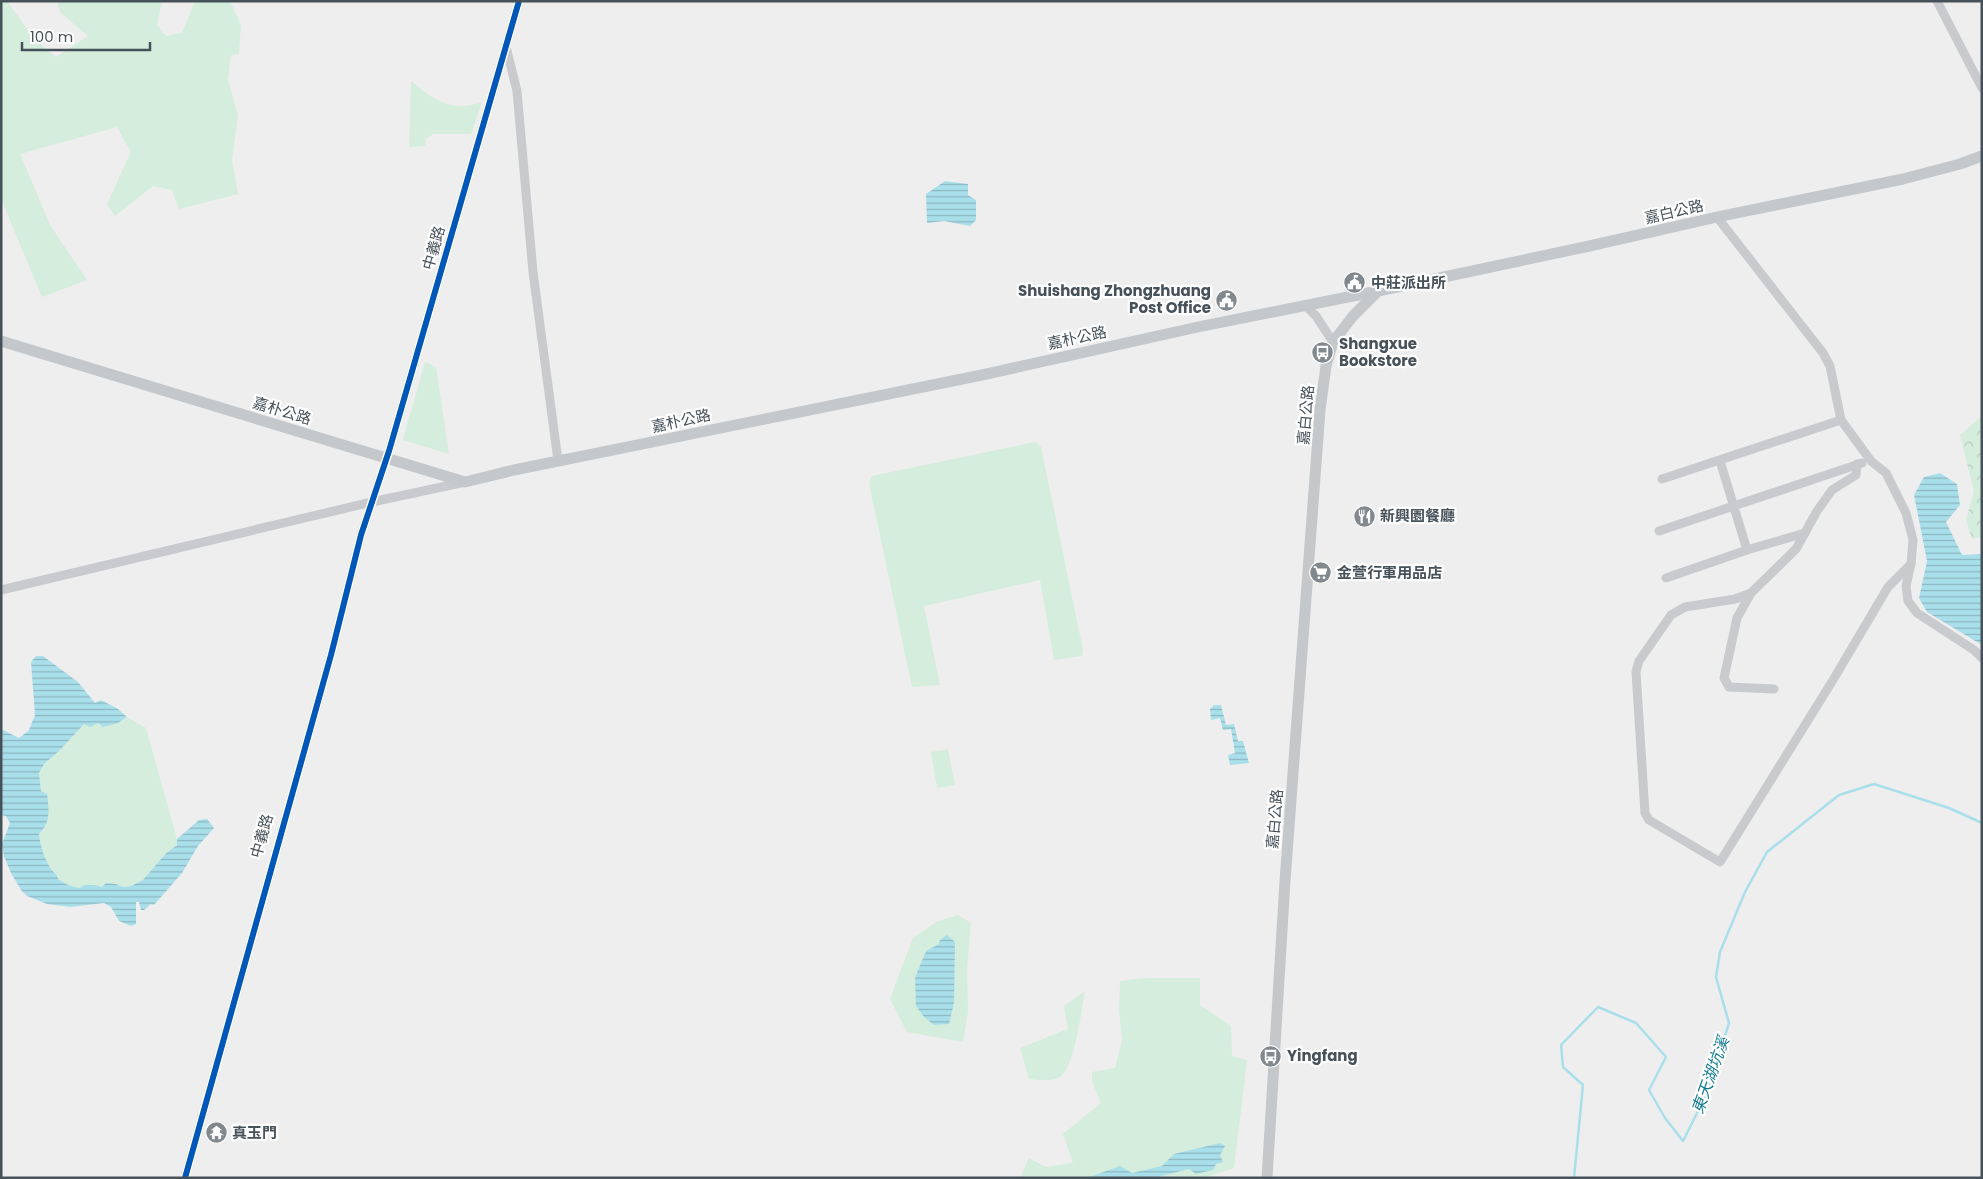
<svg xmlns="http://www.w3.org/2000/svg" width="1983" height="1179" viewBox="0 0 1983 1179" font-family="Poppins,'Noto Sans TC',sans-serif">
<defs>
<pattern id="forest-crowns" width="20" height="18" patternUnits="userSpaceOnUse" patternTransform="scale(1.25)"><rect width="20" height="18" fill="#d4eddc"/><path d="M2 6a3 3 0 1 1 6 0M12 15a3 3 0 1 1 6 0" fill="none" stroke="#b7cdbf"/></pattern>
<pattern id="water-rules" width="6" height="5" patternUnits="userSpaceOnUse" patternTransform="scale(1.25)"><rect width="6" height="5" fill="#a9dfea"/><path d="M0 2.5h6" fill="none" stroke="#8bb7c1"/></pattern>
</defs>
<rect width="100%" height="100%" fill="#efeeee"/>
<!-- grass -->
<g fill="#d4eddc">
<polygon points="1,1 7,1 36,41 56,57 88,36 60,12 57,1 162,1 157,25 166,36 182,33 195,1 230,1 241,25 239,54 231,55 228,80 238,116 232,160 238,194 179,209 172,190 153,186 115,216 107,204 131,152 117,127 20,154 50,225 87,280 42,297 1,199"/>
<path d="M411,81C432,99 452,113 482,102L471,134H433L426,139L425,146L409,147Z"/>
<polygon points="425,362 436,367 449,454 403,440"/>
<polygon points="1035,442 1041,447 1083,650 1082,656 1054,660 1040,580 924,606 940,685 912,687 869,483 872,476"/>
<path d="M127,717L146,728L177,839V845L165,853L144,880L131,886L122,887L116,884L102,887L85,885L79,888L68,885L58,879L57,875C47,867 40,846 39,834L45,829L39,773L44,764L60,750L84,724L118,723Z"/>
<polygon points="948,749 955,785 937,788 931,752"/>
<polygon points="958,915 971,923 967,968 968,1012 963,1042 907,1032 890,999 913,938 936,922"/>
<polygon points="1147,978 1200,978 1200,1005 1231,1026 1232,1056 1247,1060 1234,1168 1203,1178 1020,1178 1029,1158 1046,1167 1073,1163 1063,1134 1101,1103 1092,1081 1092,1072 1115,1068 1122,1040 1119,1010 1120,981"/>
<path d="M1085,991C1081,1010 1075,1067 1060,1077C1050,1082 1039,1080 1029,1079L1020,1048L1068,1029L1064,1006Z"/>
</g>
<!-- forest -->
<polygon fill="url(#forest-crowns)" points="1982,416 1982,537 1972,539 1966,520 1974,491 1960,435"/>
<!-- water -->
<g fill="url(#water-rules)">
<polygon points="945,181 968,184 968,195 976,200 976,220 970,226 944,221 927,223 926,194"/>
<polygon points="1940,473 1957,484 1960,505 1946,522 1962,555 1982,554 1982,645 1927,612 1919,598 1927,561 1914,495 1924,477"/>
<path d="M36,656H43L78,682L95,703L101,700L118,709L127,717L118,723L103,727L98,723L90,727L84,724L60,750L44,764L39,773L41,791L47,794C49,809 51,823 39,834C40,846 47,868 57,875L58,879L68,885L79,888L85,885H94L102,887L106,883L116,884L123,887L131,886L143,880L166,853L177,845V839L199,820L207,819L214,828L198,846L182,873L154,905L151,904L144,910H141L139,902H136V924L131,926L119,921L111,907L104,903L70,907L47,904L27,896L21,890L11,873L4,856L2,844L10,823L6,816L1,815V729L19,738L29,730L35,715L31,662Z"/>
<polygon points="1214,705 1221,705 1226,725 1234,724 1238,741 1243,741 1249,763 1230,765 1228,755 1235,753 1231,729 1223,730 1220,718 1211,720 1210,709"/>
<polygon points="947,935 955,942 954,1003 949,1024 934,1025 924,1017 916,1006 915,978 926,951 939,944 940,940"/>
<polygon points="1220,1143 1225,1146 1220,1155 1223,1162 1216,1164 1213,1170 1196,1174 1189,1169 1153,1178 1087,1178 1120,1166 1132,1173 1162,1166 1174,1154"/>
</g>
<g fill="none" stroke-linecap="round" stroke-linejoin="round">
<!-- stream -->
<polyline stroke="#a9dfea" stroke-width="2.5" points="1574,1178 1583,1085 1563,1067 1561,1045 1598,1007 1636,1023 1666,1057 1649,1090 1665,1118 1683,1141 1706,1095 1729,1023 1716,977 1720,952 1745,892 1767,852 1839,795 1874,784 1949,808 1982,823"/>
<!-- minor -->
<g stroke="#c8cacd" stroke-width="9">
<polyline points="1937,1 1982,88"/>
<polyline points="506,47 517,91 533,272 558,461"/>
<polyline points="1717,217 1823,353 1830,366 1841,420 1871,461 1886,473 1906,513 1913,540 1911,564 1906,586 1908,601 1917,613 1974,650 1982,658"/>
<polyline points="1306,306 1316,316 1333,342"/>
<polyline points="1720,461 1747,550"/>
<polyline points="1662,479 1841,420"/>
<polyline points="1659,531 1862,463"/>
<polyline points="1666,578 1747,550 1805,533"/>
<polyline points="1,590 372,502 465,482"/>
<polyline points="1751,593 1735,599 1685,607 1671,615 1639,661 1636,672 1645,813 1649,820 1720,862 1833,680 1888,587 1911,564"/>
<polyline points="1774,689 1729,687 1724,678 1737,618 1751,593 1796,549 1817,511 1832,490 1856,475 1857,464"/>
<polyline points="185,1178 331,655 361,535 389,451 519,1"/>
</g>
<!-- major -->
<g stroke="#c4c8cb" stroke-width="11">
<polyline points="1,341 465,482 514,470 982,375 1198,327 1378,291"/>
<polyline points="1267,1178 1285,881 1320,410 1326,366 1333,342 1353,316 1378,291 1585,247 1717,217 1903,179 1960,164 1982,156"/>
</g>
<defs>
<polyline id="cycleway" points="185,1178 331,655 361,535 389,451 519,1"/>
</defs>
<!-- cycleway casing -->
<use href="#cycleway" stroke="#fff" stroke-width="9"/>
<!-- cycleway -->
<use href="#cycleway" stroke="#0057b8" stroke-width="6"/>
</g>
<!-- icons -->
<defs>
<symbol id="civic-disc" viewBox="-11 -11 22 22"><circle r="9.5" fill="#81888e" stroke="#fff"/><path d="M-.6-6.5H3V-4.5H.6V-3L4-1V1h2V6H-6V1h2V-1L-.6-3ZM-1.2 2.5V6h2.4V2.5Z" fill="#fff"/></symbol>
<symbol id="bus-disc" viewBox="-11 -11 22 22"><circle r="9.5" fill="#81888e" stroke="#fff"/><path d="M-5-6H5V4H4V6H2V4H-2V6H-4V4H-5ZM-3.5-4V0h7V-4ZM-3.5 1.2v1.5H-2V1.2ZM2 1.2v1.5H3.5V1.2Z" fill="#fff"/></symbol>
<symbol id="restaurant-disc" viewBox="-11 -11 22 22"><circle r="9.5" fill="#81888e" stroke="#fff"/><path d="M-5-6h1v4h1v-4h1v4h1v-4h1v5L-1.5 .5V6h-2V.5L-5-1ZM5-6V6H3V1.5H1.5Q1.5-4 5-6Z" fill="#fff"/></symbol>
<symbol id="supermarket-disc" viewBox="-11 -11 22 22"><circle r="9.5" fill="#81888e" stroke="#fff"/><path d="M-6-5.5h2.5l.6 2H6L4.5 2H-2.5L-4.4-4H-6ZM-1.5 3.2a1.3 1.3 0 1 0 .1 0ZM3 3.2a1.3 1.3 0 1 0 .1 0Z" fill="#fff"/></symbol>
<symbol id="temple-disc" viewBox="-11 -11 22 22"><circle r="9.5" fill="#81888e" stroke="#fff"/><path d="M0-6L5-2H3V0L6.5 2.5H4V6H1.5V3h-3V6H-4V2.5H-6.5L-3 0V-2H-5Z" fill="#fff"/></symbol>
</defs>
<g fill-rule="evenodd">
<use href="#civic-disc" x="1342" y="270" width="25" height="25"/>
<use href="#civic-disc" x="1214" y="288" width="25" height="25"/>
<use href="#bus-disc" x="1310" y="340" width="25" height="25"/>
<use href="#restaurant-disc" x="1352" y="504" width="25" height="25"/>
<use href="#supermarket-disc" x="1308" y="560" width="25" height="25"/>
<use href="#bus-disc" x="1258" y="1044" width="25" height="25"/>
<use href="#temple-disc" x="204" y="1120" width="25" height="25"/>
</g>
<g text-anchor="middle" stroke-width="4.5" stroke-linejoin="round" paint-order="stroke">
<!-- street labels -->
<g font-size="15" fill="#46515a" stroke="#fff">
<text transform="translate(1674 212) rotate(-13)" y="5">嘉白公路</text>
<text transform="translate(434 248) rotate(-74)" y="5">中義路</text>
<text transform="translate(1077 338) rotate(-12)" y="5">嘉朴公路</text>
<text transform="translate(282 411) rotate(17)" y="5">嘉朴公路</text>
<text transform="translate(1306 415) rotate(-85)" y="5">嘉白公路</text>
<text transform="translate(681 421) rotate(-12)" y="5">嘉朴公路</text>
<text transform="translate(1275 819) rotate(-85)" y="5">嘉白公路</text>
<text transform="translate(262 836) rotate(-74)" y="5">中義路</text>
</g>
<!-- poi labels -->
<g font-size="15" font-weight="bold" fill="#46515a" stroke="#fff" text-anchor="start">
<text x="1371" y="288">中莊派出所</text>
<text x="1211" y="296" text-anchor="end">Shuishang Zhongzhuang<tspan x="1211" dy="17">Post Office</tspan></text>
<text x="1339" y="349">Shangxue<tspan x="1339" dy="17">Bookstore</tspan></text>
<text x="1380" y="521">新興園餐廳</text>
<text x="1337" y="578">金萱行軍用品店</text>
<text x="1287" y="1061">Yingfang</text>
<text x="232" y="1138">真玉門</text>
</g>
<!-- water labels -->
<g font-size="16" font-style="italic" fill="#127c93" stroke="#fff">
<text transform="translate(1710 1075) rotate(-70)" y="6">東天湖坑溪</text>
</g>
</g>
<!-- border -->
<rect width="1983" height="1179" fill="none" stroke="#46515a" stroke-width="5"/>
<!-- scale -->
<path d="M22 42v8h128v-8" fill="none" stroke="#46515a" stroke-width="2.5"/>
<text x="30" y="42" font-size="15" fill="#46515a" stroke="#ffffff" stroke-width="4" paint-order="stroke">100 m</text>
</svg>
